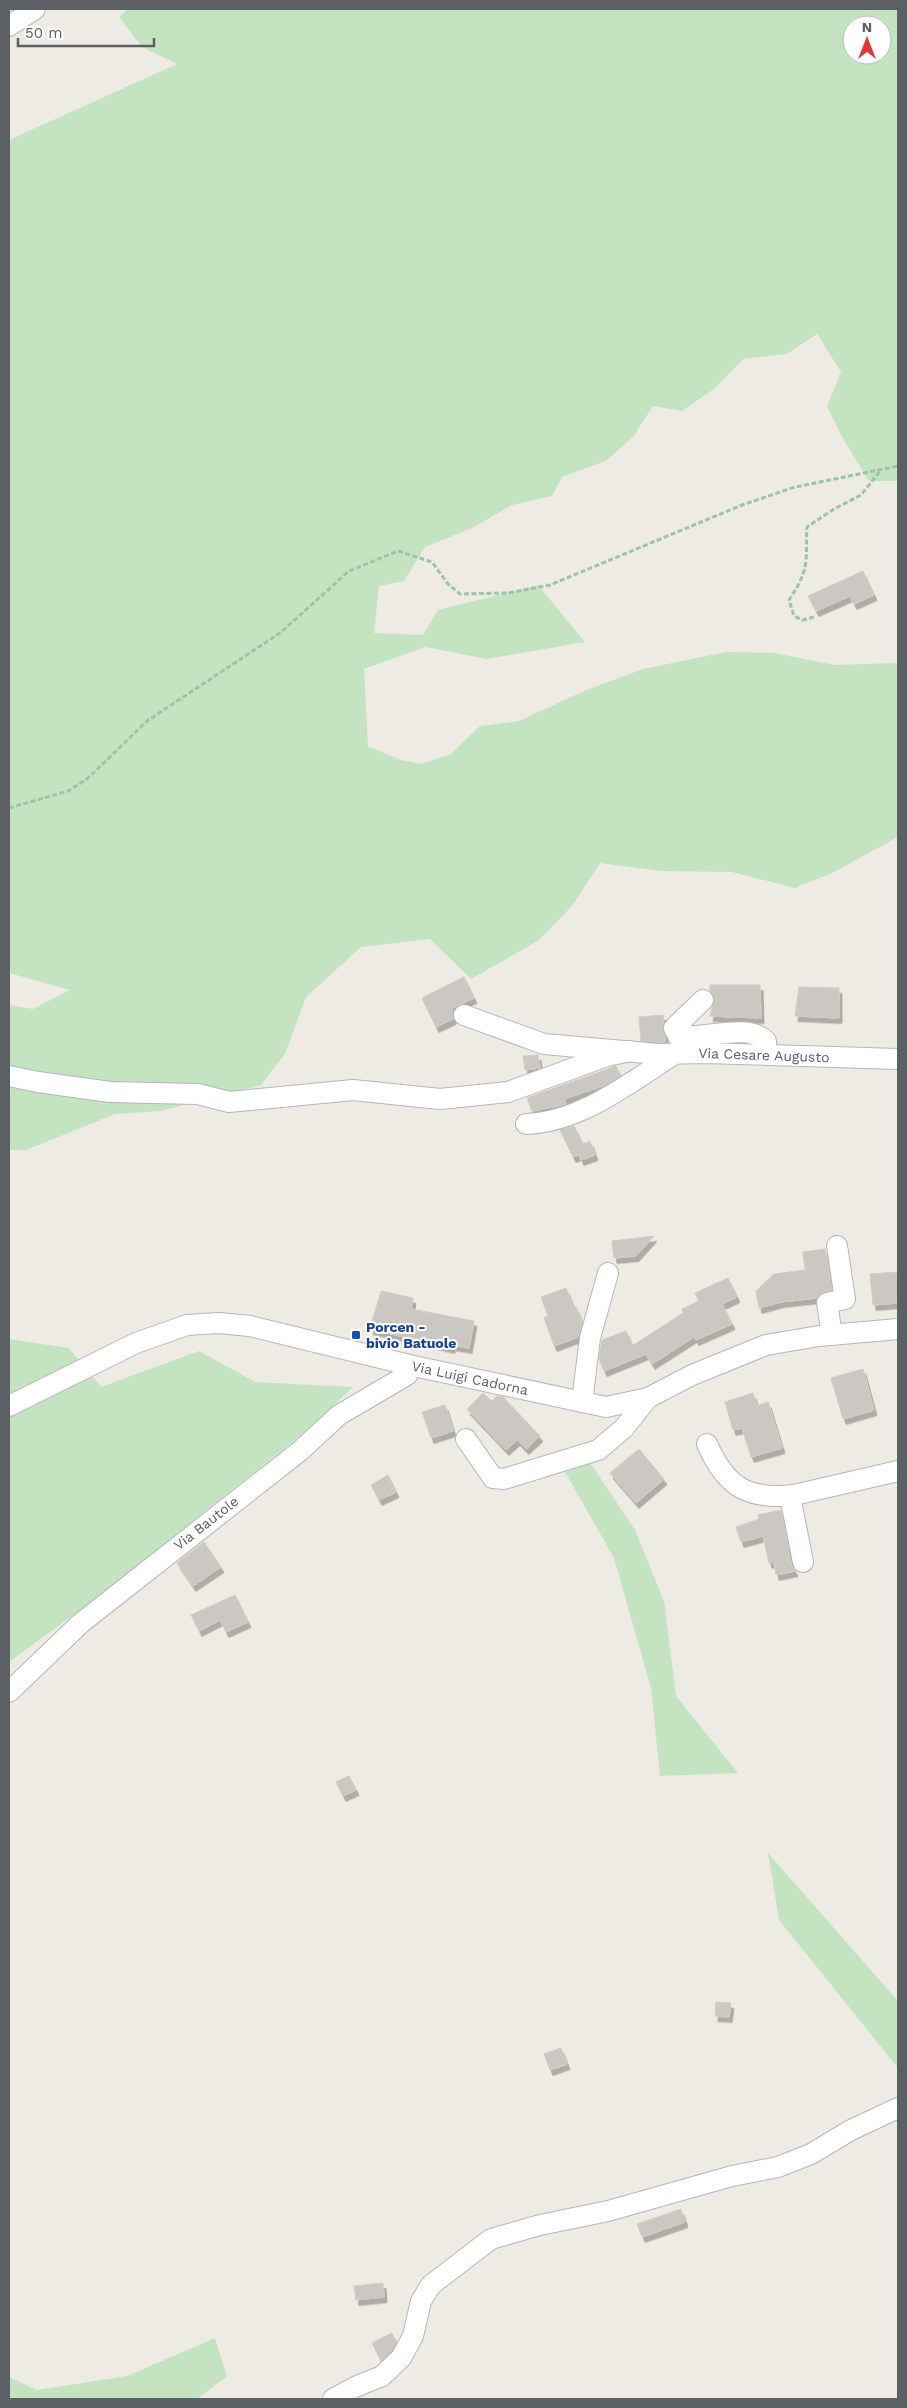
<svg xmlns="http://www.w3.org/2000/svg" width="907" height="2408" viewBox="0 0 907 2408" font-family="'Work Sans',sans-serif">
<defs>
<filter id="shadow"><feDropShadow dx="3" dy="5.5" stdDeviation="0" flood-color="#0004"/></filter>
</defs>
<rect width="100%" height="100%" fill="#eeebe4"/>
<!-- green -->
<g fill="#c4e4c1" fill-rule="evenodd">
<path d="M128,9H898V481H869L841,435L827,406L841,372L817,334L787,354L743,359L714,389L682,411L653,406L633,437L606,461L562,477L552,496L512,505L472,528L425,547L404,581L379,586L374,633L423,635L438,610L538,585L585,642L487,659L425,647L364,669L368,746L401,760L421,764L451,754L480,726L519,721L584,691L643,669L726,652L774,653L835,665L898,663V837L832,873L795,888L732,872L660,871L600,863L572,906L539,940L471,979L430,939L361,947L306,997L285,1054L261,1085L160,1111L115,1114L26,1150H9V1005L33,1009L70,990L9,973V140L177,64L142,47L119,17ZM852,25H882V55H852Z"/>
<polygon points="9,1339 69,1348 101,1387 199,1351 255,1382 353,1387 310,1428 91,1602 9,1662"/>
<polygon points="587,1458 635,1530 664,1601 676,1696 738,1773 660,1776 651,1688 614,1558 565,1472"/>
<polygon points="768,1853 898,2001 898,2068 779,1920"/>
<polygon points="215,2338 227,2376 197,2399 9,2399 9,2377 37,2390 127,2376"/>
</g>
<!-- building -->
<g fill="#cbc7c3" stroke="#d2ccc2" filter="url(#shadow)">
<polygon points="863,571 874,595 854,604 850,596 816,611 808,596"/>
<polygon points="464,977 474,998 452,1008 453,1019 436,1027 422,998"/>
<polygon points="710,985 760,985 761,1018 710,1016 715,998 710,991"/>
<polygon points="799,987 839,988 839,1018 795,1016"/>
<polygon points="663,1015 665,1042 641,1041 639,1017"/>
<polygon points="538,1055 540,1068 525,1070 523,1056"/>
<polygon points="616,1066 620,1076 605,1085 564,1099 566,1104 563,1105 532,1111 527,1098"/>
<polygon points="574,1126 583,1144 590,1141 595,1155 581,1160 579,1155 573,1157 560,1130"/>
<polygon points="654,1236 636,1256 614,1258 612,1241"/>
<polygon points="825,1249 832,1290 820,1294 817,1298 781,1302 759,1308 756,1291 774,1274 805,1270 803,1252"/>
<polygon points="898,1272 898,1303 873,1305 870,1274"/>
<polygon points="728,1278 737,1297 722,1304 732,1324 696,1340 694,1337 652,1364 646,1354 604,1371 599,1359 602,1340 626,1331 632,1346 683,1313 682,1309 699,1301 695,1293"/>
<polygon points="566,1288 573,1306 576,1307 582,1322 578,1337 554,1346 544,1318 548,1316 541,1297"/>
<polygon points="381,1291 413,1298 411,1309 474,1321 469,1348 452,1345 452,1348 370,1329"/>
<polygon points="863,1369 874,1410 843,1419 831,1378"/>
<polygon points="483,1393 492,1401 497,1396 503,1397 540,1436 526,1449 517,1440 506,1450 467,1409"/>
<polygon points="753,1393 757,1406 768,1402 782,1448 751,1457 742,1428 733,1430 725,1402"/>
<polygon points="445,1405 453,1431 431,1438 422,1412"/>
<polygon points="639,1449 664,1479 636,1503 610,1473"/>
<polygon points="388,1475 396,1492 379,1500 371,1485"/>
<polygon points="781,1510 791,1564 795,1571 776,1575 774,1562 769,1563 763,1536 741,1542 736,1527 759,1519 758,1515"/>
<polygon points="204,1542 221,1567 193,1586 177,1563"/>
<polygon points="235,1595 248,1622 226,1632 220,1620 199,1631 191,1615"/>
<polygon points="349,1776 356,1790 343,1796 336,1782"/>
<polygon points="716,2002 731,2003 729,2017 715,2016"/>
<polygon points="561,2048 567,2064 550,2070 544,2054"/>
<polygon points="681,2209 685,2222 642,2237 637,2224"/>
<polygon points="383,2283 384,2297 356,2300 354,2286"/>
<polygon points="392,2333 396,2342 391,2351 381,2361 372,2343"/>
</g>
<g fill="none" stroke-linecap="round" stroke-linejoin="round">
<defs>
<g id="minor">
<polyline points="9,26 35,9"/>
<path d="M703,1000L674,1028L678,1036C702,1040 749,1022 766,1041V1054"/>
<polyline points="464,1015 544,1044 658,1054 704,1053 898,1059"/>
<polyline points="9,1076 38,1082 110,1092 198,1094 229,1102 353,1090 440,1099 508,1092 607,1056 630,1051"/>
<path d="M526,1124C581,1122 631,1082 676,1053"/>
<polyline points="832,1335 827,1303 845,1299 837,1246"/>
<polyline points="582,1402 590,1338 608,1273"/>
<polyline points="9,1406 136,1343 187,1325 219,1323 250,1326 409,1365 606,1407 648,1398 692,1375 766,1345 819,1336 898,1329"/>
<polyline points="466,1439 493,1478 504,1479 598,1450 624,1428 648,1398"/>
<path d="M707,1444C726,1487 747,1500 794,1495"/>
<polyline points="803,1562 791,1501 794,1495 898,1471"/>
<polyline points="9,1692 81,1623 300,1451 339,1415 407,1375 409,1365"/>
<polyline points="333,2399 355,2387 382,2376 401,2358 413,2336 421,2301 431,2285 491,2239 540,2225 608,2211 732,2176 778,2167 811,2154 851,2130 898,2108"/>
</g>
</defs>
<!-- minor casing -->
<use href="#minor" stroke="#b4b7ba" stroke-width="22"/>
<!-- path -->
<g stroke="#9bc5a3" stroke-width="3" stroke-dasharray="5 2.5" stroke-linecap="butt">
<path d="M814,617L803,620L794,616L789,600C797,588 805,575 806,560C807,549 806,539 807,527L834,509L861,495L881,470"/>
<polyline points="9,808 68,791 87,779 147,721 280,633 349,571 398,551 432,562 448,584 460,594 508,593 550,585 742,505 795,487 898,466"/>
</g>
<!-- minor -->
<use href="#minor" stroke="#fff" stroke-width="20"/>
</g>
<!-- markers -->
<rect fill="#1a4fb4" stroke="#fff" stroke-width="2" x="351" y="1330" width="10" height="10" rx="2.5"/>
<g text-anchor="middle" stroke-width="4" stroke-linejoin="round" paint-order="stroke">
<!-- street labels -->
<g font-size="14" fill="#5c6064" stroke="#fff">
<text transform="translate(764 1055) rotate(2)" y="5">Via Cesare Augusto</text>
<text transform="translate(470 1378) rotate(12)" y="5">Via Luigi Cadorna</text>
<text transform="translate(206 1523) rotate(-38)" y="5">Via Bautole</text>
</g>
<!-- transit labels -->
<g font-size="14" font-weight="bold" fill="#164399" stroke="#fff" text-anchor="start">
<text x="366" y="1332">Porcen -<tspan x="366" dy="16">bivio Batuole</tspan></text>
</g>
</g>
<!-- border -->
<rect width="907" height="2408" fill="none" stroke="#5c6064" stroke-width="20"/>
<!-- north arrow -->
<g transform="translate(867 40)"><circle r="24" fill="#ffffff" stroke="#bebfc1"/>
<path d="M0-4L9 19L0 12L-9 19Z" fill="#e13738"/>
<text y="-8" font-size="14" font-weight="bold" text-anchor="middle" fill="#5c6064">N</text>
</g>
<!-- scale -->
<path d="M18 38v8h136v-8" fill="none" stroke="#5c6064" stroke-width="2.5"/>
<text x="25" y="38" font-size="15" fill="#5c6064" stroke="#ffffff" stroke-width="4" paint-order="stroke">50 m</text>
</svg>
